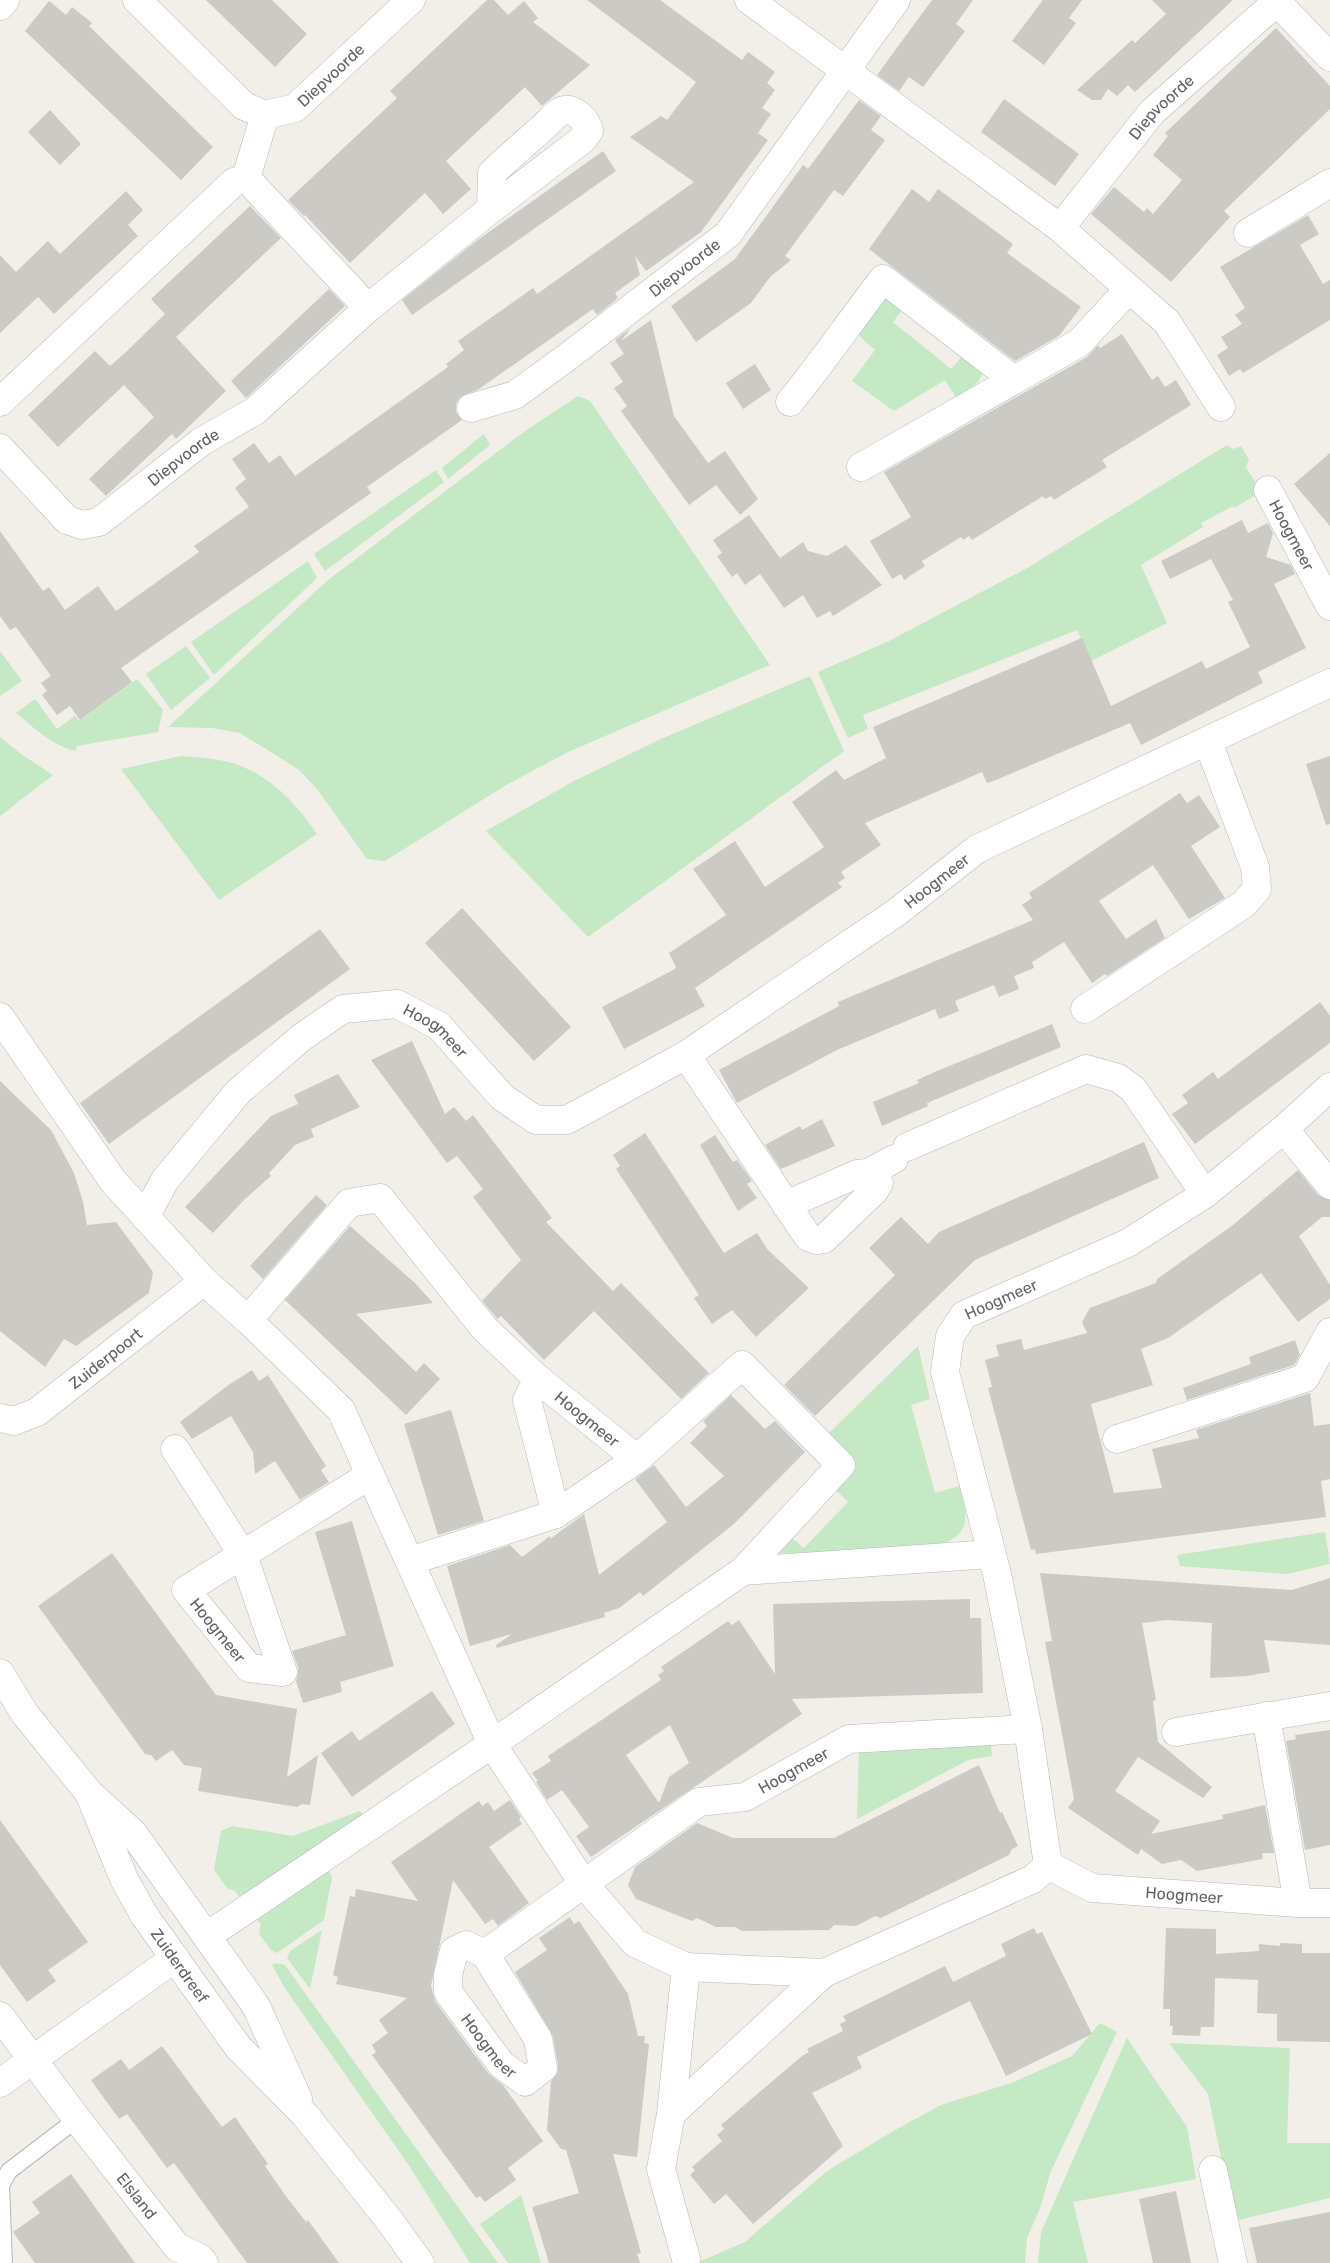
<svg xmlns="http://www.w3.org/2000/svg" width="1330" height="2263" viewBox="0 0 1330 2263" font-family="Rubik,sans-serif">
<rect width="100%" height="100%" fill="#f1efe8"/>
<!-- green -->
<g fill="#c5e8c5">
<polygon points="882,298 896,298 906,305 893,322 951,369 965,353 984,371 978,382 957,399 945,380 894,411 852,381 875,350 854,331"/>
<polygon points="578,396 590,401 770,665 568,752 506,785 385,861 367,859 317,789 299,770 274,754 240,733 212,728 168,727 328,580 525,431"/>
<polygon points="484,434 490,445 448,479 442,468"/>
<polygon points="1227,445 1233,449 1241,446 1249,460 1246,467 1261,492 1234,508 1233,506 1201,523 1203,527 1141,565 1167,623 1091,661 1077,630 863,715 868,729 848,738 818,672 889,641 1029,567"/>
<polygon points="436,470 444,482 325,571 314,554"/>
<polygon points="308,561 317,578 214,675 191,642"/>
<polygon points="186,646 210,678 171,710 146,674"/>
<polygon points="0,651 22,681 0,696"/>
<polygon points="810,676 844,751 588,937 486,831 572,782 663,738"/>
<path d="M137,679L163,710L158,732L77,746L76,751C54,747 33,727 16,713L35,699L57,729L75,716L79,721Z"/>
<polygon points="0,737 21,754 53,775 0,816"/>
<path d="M181,756C195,757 210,758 224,761C264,769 295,801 317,834L219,900L121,769Z"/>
<path d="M918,1346L930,1399L911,1405L935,1493L959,1486C972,1525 967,1540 926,1547L767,1554L787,1534L804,1548L848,1502L832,1486L826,1436Z"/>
<polygon points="1325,1532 1330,1564 1287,1574 1180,1566 1177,1555"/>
<polygon points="991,1745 992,1756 968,1760 857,1819 859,1748"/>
<polygon points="360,1811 363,1815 242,1900 235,1891 227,1888 214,1870 221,1831 232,1826 293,1836"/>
<polygon points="327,1868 332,1877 324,1920 277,1953 271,1950 259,1934 261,1924 256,1919"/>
<polygon points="322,1930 310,1989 287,1958 290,1951"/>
<polygon points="276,1963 285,1965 498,2263 470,2263 408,2164 284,1987 272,1965"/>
<polygon points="1100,2023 1117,2032 1051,2171 1040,2208 1027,2238 1025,2263 696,2263 745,2242 827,2171 895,2130 941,2105 1014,2082 1072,2056"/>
<polygon points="1127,2038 1187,2127 1196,2179 1073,2202 1088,2263 1038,2263 1041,2232"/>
<polygon points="1169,2043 1290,2048 1287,2143 1330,2143 1330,2198 1234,2221 1208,2094"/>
<polygon points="521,2195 541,2263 508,2263 480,2224"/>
</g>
<!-- building -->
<g fill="#cccac5" fill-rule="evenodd">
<polygon points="206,0 272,0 307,34 275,67"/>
<polygon points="487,0 494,0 508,15 524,1 538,18 533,22 590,65 542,106 525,87 446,161 471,189 443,214 425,193 350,263 305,215 304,216 288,200 397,98 390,91"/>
<polygon points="587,0 660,0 742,60 748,52 775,72 767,83 775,90 762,108 771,114 758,133 768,140 701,232 646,271 635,256 640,275 615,293 618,298 597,315 593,309 479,389 460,397 456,404 456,412 462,420 367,487 371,493 121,668 132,682 80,720 70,706 57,715 42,695 47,691 41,683 51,676 16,627 10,630 0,616 0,531 43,591 49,587 65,610 98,586 116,611 199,552 194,546 249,507 235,488 246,479 232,459 254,443 269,463 280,455 295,476 448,367 446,364 464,350 458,341 533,288 537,294 694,182 630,137 661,116 667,120 696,82"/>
<polygon points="932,0 973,0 956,24 965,31 923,87 909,77 899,91 877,75"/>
<polygon points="1043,0 1082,0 1069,18 1076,23 1044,65 1012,41"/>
<polygon points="1152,0 1233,0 1135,92 1128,85 1117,96 1108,89 1101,100 1092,100 1077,90 1132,40 1135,43 1166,14"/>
<polygon points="49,1 66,15 72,7 92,23 89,26 213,147 181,180 25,31"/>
<polygon points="1276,28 1330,86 1330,109 1224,211 1230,217 1171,282 1091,214 1114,187 1144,212 1147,208 1153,214 1182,180 1153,155 1168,136 1165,133"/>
<polygon points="1004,99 1079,154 1055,186 981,132"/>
<polygon points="859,100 881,116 871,130 885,140 843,196 834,190 785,256 791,260 770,277 751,303 696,342 671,306 735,259 803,165 808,169"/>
<polygon points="50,110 81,144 60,165 28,132"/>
<polygon points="603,151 616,171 412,315 402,300 479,239"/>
<polygon points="912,189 929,202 938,189 1013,244 1007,253 1081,307 1059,336 1015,361 869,249"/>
<polygon points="126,191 143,210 128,225 138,236 54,314 38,297 0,333 0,255 16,272 48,241 60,254"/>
<polygon points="250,206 281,238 176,337 226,391 176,439 172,434 106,496 89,479 154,417 124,385 58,447 28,415 95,351 110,366 126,352 165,314 151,299"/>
<polygon points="1308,215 1319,234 1300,245 1323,284 1330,280 1330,320 1243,373 1240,369 1229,376 1217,355 1228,348 1221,337 1242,324 1235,315 1245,308 1220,267"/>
<polygon points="329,289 345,306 246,398 231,381"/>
<polygon points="651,320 674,416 708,463 725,451 758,499 740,515 716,485 689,505 621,411 627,406 614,388 623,382 610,363 624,354 615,340 631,328 621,341"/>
<polygon points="1122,334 1152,380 1158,376 1165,387 1176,380 1191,405 1102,460 1107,467 1054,500 1051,496 1045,499 1043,496 972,540 969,536 963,540 961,537 922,561 925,566 904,580 901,574 892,579 870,541 911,517 884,472 1087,357 1098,345 1100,348"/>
<polygon points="755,364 771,390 743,409 726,383"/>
<polygon points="1330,453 1330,526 1294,484"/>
<polygon points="749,515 780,558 803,542 808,551 827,556 846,545 882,585 833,616 830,611 817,618 803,595 784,608 760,574 745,585 737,573 732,577 717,556 722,553 713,540"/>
<polygon points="1242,520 1248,533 1268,523 1273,533 1266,557 1291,565 1295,574 1274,584 1306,648 1258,672 1263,683 1141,745 1130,723 996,780 987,783 982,772 865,823 881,845 841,872 845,878 838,883 842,887 695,988 705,1006 624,1049 602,1007 675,969 676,967 669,953 726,915 693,869 735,841 765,887 824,847 792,802 836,770 844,780 886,758 873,727 1082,638 1111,706 1202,661 1206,669 1250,647 1228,602 1233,600 1211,559 1170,579 1161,561"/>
<polygon points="1330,756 1330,824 1326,825 1306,764"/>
<polygon points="1180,793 1187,803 1199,795 1220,827 1191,846 1225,898 1189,919 1153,865 1099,901 1126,939 1156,919 1165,938 1107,976 1105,974 1092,983 1064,942 1032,962 1034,968 1014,976 1019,989 999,997 994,985 955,1001 959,1011 939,1019 935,1009 837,1050 737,1103 719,1070 839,1006 838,1002 1033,920 1022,905 1032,898 1029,893"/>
<polygon points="462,908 571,1027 534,1061 425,943"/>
<polygon points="320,929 350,969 109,1144 80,1103"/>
<polygon points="1320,1002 1330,1016 1330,1043 1195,1144 1172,1114 1188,1103 1182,1095 1213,1072 1218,1079"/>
<polygon points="1052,1024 1061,1047 927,1103 928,1106 882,1126 873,1102 919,1083 917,1080 937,1071"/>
<polygon points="412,1041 445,1114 454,1107 466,1121 473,1115 552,1218 546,1222 613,1291 621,1283 709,1373 681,1399 594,1311 544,1360 501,1316 497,1319 496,1317 482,1301 521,1260 473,1197 483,1189 457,1156 447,1163 371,1060"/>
<polygon points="338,1074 360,1107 311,1129 314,1137 295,1145 269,1173 271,1176 244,1200 213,1233 185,1207 271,1116 298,1104 294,1095"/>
<polygon points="0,1081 51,1130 74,1173 83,1202 87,1225 116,1222 153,1272 149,1293 76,1346 64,1339 45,1367 0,1331"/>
<polygon points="822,1119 835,1146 781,1169 765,1145 800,1126 802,1130"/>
<polygon points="645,1133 724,1253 757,1233 768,1250 809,1288 756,1337 732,1310 712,1324 694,1298 699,1295 616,1169 620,1166 613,1155"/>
<polygon points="715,1135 733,1162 737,1160 752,1181 747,1184 757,1198 738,1211 700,1145"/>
<polygon points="1144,1142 1159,1178 975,1260 815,1416 784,1385 895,1275 869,1248 901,1217 928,1244 939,1232"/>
<polygon points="1298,1170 1318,1195 1330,1200 1330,1217 1322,1217 1299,1236 1330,1285 1330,1299 1298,1322 1261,1273 1168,1338 1141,1349 1153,1385 1091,1404 1114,1493 1162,1488 1152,1449 1199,1438 1196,1430 1310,1393 1314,1426 1330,1424 1330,1479 1321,1481 1326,1517 1036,1554 1035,1549 1031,1550 988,1388 992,1387 985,1360 999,1356 996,1345 1021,1339 1024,1350 1087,1333 1082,1322 1090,1308 1156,1283 1157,1279 1233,1225"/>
<polygon points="316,1195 327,1205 263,1279 250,1266"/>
<polygon points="350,1226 415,1283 433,1303 356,1314 416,1372 424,1363 440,1379 406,1415 285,1300"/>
<polygon points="1295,1340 1300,1355 1294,1365 1187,1400 1183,1388 1251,1364 1249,1357"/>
<polygon points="252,1370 259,1381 268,1375 326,1466 321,1470 329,1482 300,1500 275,1461 255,1474 253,1452 231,1416 192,1439 180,1422 227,1386"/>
<polygon points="731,1395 765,1429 775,1421 805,1452 734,1524 643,1596 640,1592 619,1608 604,1613 605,1617 497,1648 496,1645 512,1634 470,1646 447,1566 510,1545 522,1557 550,1536 550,1539 584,1514 599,1575 667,1522 635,1479 654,1465 686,1507 724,1476 690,1443 707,1426 703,1421"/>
<polygon points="451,1410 484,1521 438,1535 404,1424"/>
<polygon points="352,1521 394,1666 340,1682 342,1692 303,1703 296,1681 298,1674 298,1667 292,1651 346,1635 315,1532"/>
<polygon points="112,1553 216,1695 297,1709 287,1777 318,1755 310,1805 302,1804 297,1807 198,1791 202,1768 184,1765 172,1750 156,1761 151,1755 145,1754 38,1606"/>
<polygon points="1040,1573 1292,1590 1330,1578 1330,1645 1264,1640 1270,1672 1247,1676 1210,1678 1212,1623 1167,1620 1142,1623 1156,1700 1153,1701 1158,1742 1212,1787 1203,1798 1138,1757 1115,1791 1160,1821 1151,1834 1223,1819 1222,1815 1265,1805 1274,1853 1262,1853 1263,1859 1197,1871 1181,1860 1162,1864 1141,1849 1138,1855 1068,1808 1074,1799 1045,1642 1052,1641"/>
<path d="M970,1599V1618H981L983,1693L792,1699L802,1714L591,1857L576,1836L589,1827L562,1790L547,1800L536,1782L538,1781L532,1773L551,1761L548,1756L661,1680L658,1675L664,1671L661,1667L728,1621L732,1625L739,1620L775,1674L773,1604ZM670,1725L689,1763L669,1777L659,1803L626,1755Z"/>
<polygon points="432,1691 455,1724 352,1797 321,1753 352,1731 359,1741"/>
<polygon points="1330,1730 1330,1845 1305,1850 1286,1741 1296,1739 1295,1735"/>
<polygon points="979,1765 1000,1813 1002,1812 1018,1846 1012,1849 1009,1855 881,1918 875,1916 856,1926 834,1925 829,1930 742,1931 735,1927 716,1927 697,1918 692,1921 636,1899 628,1885 635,1867 697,1823 733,1838 834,1838"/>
<polygon points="510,1800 521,1817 519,1819 522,1824 489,1847 529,1903 498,1926 493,1919 485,1924 453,1880 431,1986 435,2001 488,2073 503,2085 543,2141 508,2168 516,2180 485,2202 480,2196 476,2198 372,2055 376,2052 372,2045 388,2033 379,2020 407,1998 336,1984 338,1977 333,1975 350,1896 355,1897 356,1889 418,1901 391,1862 479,1801 482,1806 488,1802 494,1811"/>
<polygon points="0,1820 88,1942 48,1970 56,1981 27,2002 0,1965"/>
<polygon points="570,1917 574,1924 579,1921 628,1994 638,2036 645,2036 644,2043 649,2044 637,2157 613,2154 641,2253 637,2254 640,2263 549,2263 532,2207 579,2193 566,2150 561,2149 547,2130 551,2081 557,2074 558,2066 553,2036 515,1972 547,1950 539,1938"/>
<polygon points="1034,1928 1037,1934 1042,1932 1092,2034 1006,2076 970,2001 857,2057 862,2068 812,2093 843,2146 753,2224 726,2194 714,2204 690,2175 695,2170 692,2167 722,2141 717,2135 724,2129 721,2125 802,2056 809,2052 807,2049 843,2031 840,2024 846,2021 843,2016 945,1966 953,1982 1006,1956 1001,1944"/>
<polygon points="1166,1928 1216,1929 1216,1954 1259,1951 1259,1944 1280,1946 1280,1943 1302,1944 1302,1953 1330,1953 1330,2042 1277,2041 1277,2014 1257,2013 1258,1980 1215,1978 1214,2027 1201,2027 1200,2036 1172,2035 1173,2026 1170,2026 1170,2009 1163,2009"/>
<polygon points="162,2046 222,2127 235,2117 268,2164 265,2166 285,2195 306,2222 308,2220 339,2263 247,2263 174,2163 167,2168 127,2114 119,2119 91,2080 121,2059 129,2070"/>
<polygon points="71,2174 85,2193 135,2263 35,2263 13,2232 40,2213 32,2202"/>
<polygon points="1176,2191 1191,2263 1153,2263 1139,2199"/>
<polygon points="1330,2212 1330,2263 1257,2263 1249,2228"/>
</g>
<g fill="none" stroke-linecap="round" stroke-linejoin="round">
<defs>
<polyline id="lane" points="4,2263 1,2185 9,2171 77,2119"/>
<g id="street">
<polyline points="137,0 244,106 265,115"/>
<polyline points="749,0 1060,228 1167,322 1221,407"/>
<polyline points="1275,0 1330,57"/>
<polyline points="0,6 5,0"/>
<polyline points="246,178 368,308"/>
<path id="s1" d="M1060,228L1152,112L1279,0"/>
<polyline points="1248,233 1330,183"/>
<path id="s2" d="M0,402L234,182L246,178L265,115L295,108L411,0"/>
<path d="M790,402C823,362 851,320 883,279L1014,380"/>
<path id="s3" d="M471,408L515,395L566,358L728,234L896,0"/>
<path id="s4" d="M0,448L67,520L82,525L99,522L201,442L255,411L368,308L491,209L583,139L589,131C587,121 573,105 561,111C554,115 547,124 541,129C524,144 508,158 492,173L491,209"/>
<polyline points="861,467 1079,343 1129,289"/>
<path id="s5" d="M1268,490L1330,606"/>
<polyline points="1085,1009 1244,904 1257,889 1255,867 1208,742"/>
<polyline points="0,1017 113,1181 204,1281 248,1320 341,1410 492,1744 583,1883 635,1943 686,1967 824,1973 1033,1879 1048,1865"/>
<polyline points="686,1055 808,1237 816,1240 824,1239 874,1191 879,1183 868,1173 894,1159"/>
<polyline points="1284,1129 1330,1185"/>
<polyline points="907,1147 1086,1069 1118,1078 1133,1089 1205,1194"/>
<polyline points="786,1205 857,1174 868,1173"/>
<path id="s6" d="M145,1217L165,1180L238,1092L302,1037L343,1009L397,1004L439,1026L502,1097L536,1120H567L686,1055L897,912L977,849L1330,683"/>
<path id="s7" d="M248,1320L349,1203L380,1198L484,1328L538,1379L637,1459"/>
<polyline points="538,1379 527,1400 556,1514"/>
<path id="s8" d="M0,1418L14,1421L37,1412L204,1281"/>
<polyline points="1117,1439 1305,1378 1330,1332"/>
<polyline points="175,1449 243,1555 283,1672 249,1668 186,1590 370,1475"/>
<polyline points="410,1561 556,1514 637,1459 742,1365 841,1465 743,1571"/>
<polyline points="1266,1716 1298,1903"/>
<polyline points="1176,1732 1330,1706"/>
<path id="s9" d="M1048,1865L1028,1729L997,1574L945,1372L950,1336L964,1315L1128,1243L1205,1194L1284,1129L1330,1087"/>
<path id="s10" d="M1048,1865L1092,1888L1298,1903H1330"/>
<polyline points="207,1936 492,1744 743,1571 991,1554"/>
<path id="s11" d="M485,1954L466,1945L454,1951L448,1975V1992L501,2064L525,2082L543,2068L538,2039L485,1954L699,1802L745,1797L849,1739L1028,1729"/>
<polyline points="686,1967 671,2114 661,2169 686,2259"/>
<path id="s12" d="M0,2016L77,2119L177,2247L200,2258L204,2263"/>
<polyline points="0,2083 175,1958"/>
<polyline points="671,2114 824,1973"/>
<polyline points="1213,2170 1233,2263"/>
</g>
<g id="secondary">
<polyline points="0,1673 25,1714 89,1793 133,1833 256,2006 298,2099"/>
<path id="s13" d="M89,1793L124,1879L144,1915L238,2047L305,2115L389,2220L420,2263"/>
</g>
</defs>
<!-- lane casing -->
<use href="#lane" stroke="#b5b8bc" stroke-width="18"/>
<!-- street casing -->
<use href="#street" stroke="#b5b8bc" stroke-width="29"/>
<!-- secondary casing -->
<use href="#secondary" stroke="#b6babf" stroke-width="29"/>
<!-- lane -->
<use href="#lane" stroke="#fff" stroke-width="16"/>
<!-- street -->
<use href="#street" stroke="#fff" stroke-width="28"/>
<!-- secondary -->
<use href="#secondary" stroke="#fff" stroke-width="28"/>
</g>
<g text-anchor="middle" stroke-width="4" stroke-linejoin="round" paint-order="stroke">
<!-- street labels -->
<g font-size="16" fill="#5f6368" stroke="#fff">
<text dy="6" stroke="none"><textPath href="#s2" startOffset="479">Diepvoorde</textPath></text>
<text dy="6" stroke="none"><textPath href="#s1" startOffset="158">Diepvoorde</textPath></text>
<text dy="6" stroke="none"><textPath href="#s3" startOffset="258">Diepvoorde</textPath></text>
<text dy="6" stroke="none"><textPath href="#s4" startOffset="238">Diepvoorde</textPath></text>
<text dy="6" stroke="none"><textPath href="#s5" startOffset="51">Hoogmeer</textPath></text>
<text dy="6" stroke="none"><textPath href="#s6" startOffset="1000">Hoogmeer</textPath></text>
<text dy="6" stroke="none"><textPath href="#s6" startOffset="392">Hoogmeer</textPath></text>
<text dy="6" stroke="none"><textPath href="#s9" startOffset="606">Hoogmeer</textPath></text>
<text dy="6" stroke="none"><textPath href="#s8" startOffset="126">Zuiderpoort</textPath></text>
<text dy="6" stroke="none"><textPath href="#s7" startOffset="490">Hoogmeer</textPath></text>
<text transform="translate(218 1630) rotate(51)" y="6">Hoogmeer</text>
<text dy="6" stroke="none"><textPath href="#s11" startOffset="712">Hoogmeer</textPath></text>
<text dy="6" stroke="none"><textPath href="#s10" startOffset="142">Hoogmeer</textPath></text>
<text dy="6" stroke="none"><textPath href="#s13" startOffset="196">Zuiderdreef</textPath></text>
<text dy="6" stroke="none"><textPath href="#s11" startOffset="144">Hoogmeer</textPath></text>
<text dy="6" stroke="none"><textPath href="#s12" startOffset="226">Elsland</textPath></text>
</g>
</g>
</svg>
